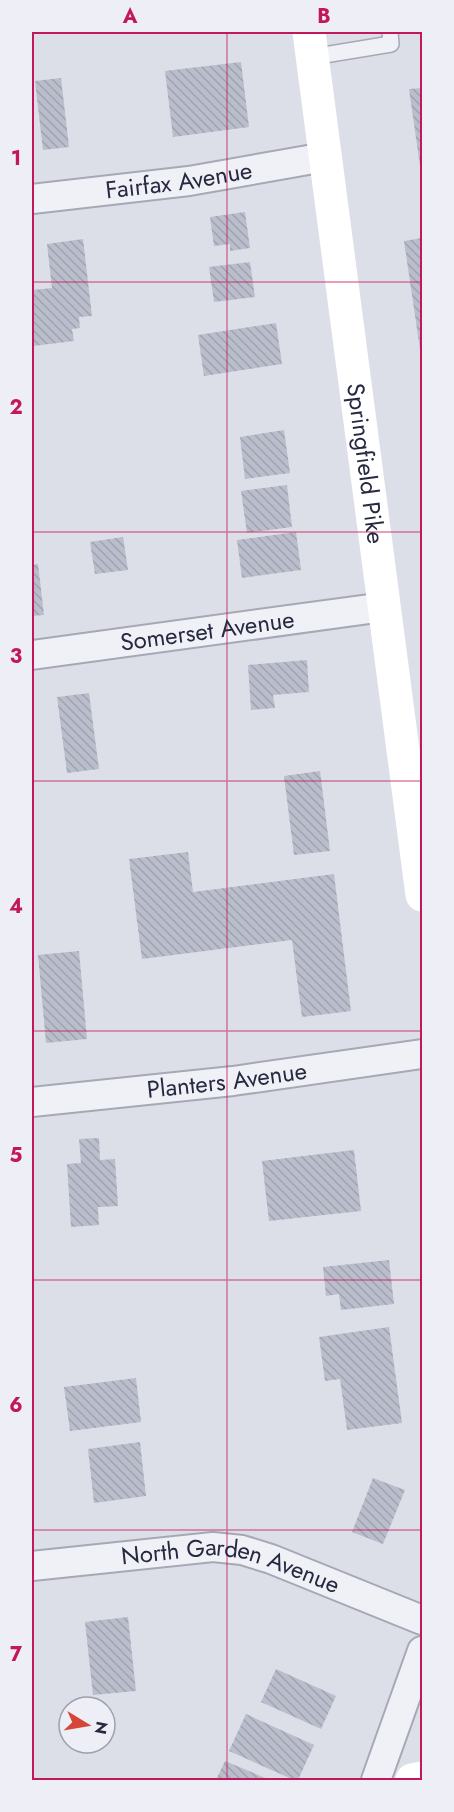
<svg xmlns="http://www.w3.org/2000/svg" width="454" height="1812" viewBox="0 0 454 1812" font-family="Jost,sans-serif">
<defs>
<pattern id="building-back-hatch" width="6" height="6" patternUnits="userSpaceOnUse" patternTransform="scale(1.5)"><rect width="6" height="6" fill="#babdcb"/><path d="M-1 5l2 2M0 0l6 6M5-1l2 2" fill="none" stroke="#a0a2af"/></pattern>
</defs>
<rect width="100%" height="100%" fill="#dddfe8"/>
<!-- building -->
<g fill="url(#building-back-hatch)">
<polygon points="241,62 249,127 173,137 165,71"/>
<polygon points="61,78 69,147 43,150 35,81"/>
<polygon points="422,88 422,173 421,173 409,89"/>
<polygon points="245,212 250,248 230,251 230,244 214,246 210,217"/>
<polygon points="422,238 422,356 421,356 404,241"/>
<polygon points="83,239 92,316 79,317 80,328 72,329 74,341 33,346 32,290 52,288 47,244"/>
<polygon points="250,262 255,297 214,302 209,267"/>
<polygon points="276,323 282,364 204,376 198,335"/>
<polygon points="284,430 290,473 245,479 240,437"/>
<polygon points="287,485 292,527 247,533 241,491"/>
<polygon points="296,532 301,570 242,578 237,540"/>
<polygon points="123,537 128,570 95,574 90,542"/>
<polygon points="38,564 44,615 32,616 32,565"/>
<polygon points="307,660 309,692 273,695 275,708 251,710 248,665"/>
<polygon points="89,693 99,769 67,773 57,697"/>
<polygon points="320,771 330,851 294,855 284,776"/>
<polygon points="188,852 193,892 334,874 351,1011 302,1017 292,940 142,959 129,859"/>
<polygon points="79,951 87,1039 46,1043 38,955"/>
<polygon points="99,1138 100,1160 115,1159 118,1206 98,1207 99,1225 71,1227 67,1164 81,1163 79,1139"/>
<polygon points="354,1150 361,1211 269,1221 262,1161"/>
<polygon points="389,1260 394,1304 341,1310 339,1294 326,1296 323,1267"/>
<polygon points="389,1327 402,1423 347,1430 340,1379 325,1381 319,1337"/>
<polygon points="136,1378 141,1422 70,1431 64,1387"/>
<polygon points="140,1442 146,1496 94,1503 88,1449"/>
<polygon points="373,1478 405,1490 383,1544 352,1532"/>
<polygon points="128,1617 136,1691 93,1695 85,1622"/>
<polygon points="276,1669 336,1696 321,1729 261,1702"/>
<polygon points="246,1714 314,1745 298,1780 294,1780 229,1751"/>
<polygon points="225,1761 270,1780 216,1780"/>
</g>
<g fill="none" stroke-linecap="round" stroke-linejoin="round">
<defs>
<polyline id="lane" points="312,57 391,44 390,32"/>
<g id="street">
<path id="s1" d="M32,199L189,181L325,157"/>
<path id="s2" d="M32,655L384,607"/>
<path id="s3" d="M32,1102L233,1081L422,1054"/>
<path id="s4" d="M32,1566L213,1547L242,1550L271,1559L422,1620"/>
<polyline points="376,1780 422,1651"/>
</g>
</defs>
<!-- lane casing -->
<use href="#lane" stroke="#a6a8b6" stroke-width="18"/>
<!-- street casing -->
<use href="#street" stroke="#a6a8b6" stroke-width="32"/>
<!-- lane -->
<use href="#lane" stroke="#f0f1f6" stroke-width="15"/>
<!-- street -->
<use href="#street" stroke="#f0f1f6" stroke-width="28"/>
<!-- secondary -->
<g stroke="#fff" stroke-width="33">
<path id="s5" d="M309,32L422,895"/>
<polyline points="412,1780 422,1778"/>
</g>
</g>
<!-- grid -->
<path fill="none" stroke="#c2185b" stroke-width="1.5" stroke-opacity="0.55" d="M227,32V1780M32,282H422M32,532H422M32,781H422M32,1031H422M32,1280H422M32,1530H422"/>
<g text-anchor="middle" stroke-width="5" stroke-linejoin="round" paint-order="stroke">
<!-- street labels -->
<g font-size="24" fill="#262940" stroke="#edeef6">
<text dy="8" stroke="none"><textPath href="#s1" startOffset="148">Fairfax Avenue</textPath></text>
<text dy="8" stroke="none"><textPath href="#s5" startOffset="435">Springfield Pike</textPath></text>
<text dy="8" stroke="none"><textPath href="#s2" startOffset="177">Somerset Avenue</textPath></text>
<text dy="8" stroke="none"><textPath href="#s3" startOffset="196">Planters Avenue</textPath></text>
<text dy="8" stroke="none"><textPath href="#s4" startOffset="202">North Garden Avenue</textPath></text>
</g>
</g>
<!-- border -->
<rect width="454" height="1812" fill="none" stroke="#edeef6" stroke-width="66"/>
<!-- north arrow -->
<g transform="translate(87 1725) rotate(101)"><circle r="28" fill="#edeef6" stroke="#9d9fad" stroke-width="1.5"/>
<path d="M0-4.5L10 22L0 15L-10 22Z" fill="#d74539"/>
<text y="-9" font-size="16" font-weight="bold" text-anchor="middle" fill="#262940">N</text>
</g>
<rect x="33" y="33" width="388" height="1746" fill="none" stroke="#c2185b" stroke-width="2"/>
<g font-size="20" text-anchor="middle" font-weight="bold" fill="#c2185b">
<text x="130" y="23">A</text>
<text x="324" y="23">B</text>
<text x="16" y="165">1</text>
<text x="16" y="414">2</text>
<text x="16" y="663">3</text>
<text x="16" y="913">4</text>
<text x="16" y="1162">5</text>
<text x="16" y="1412">6</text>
<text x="16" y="1661">7</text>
</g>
</svg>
